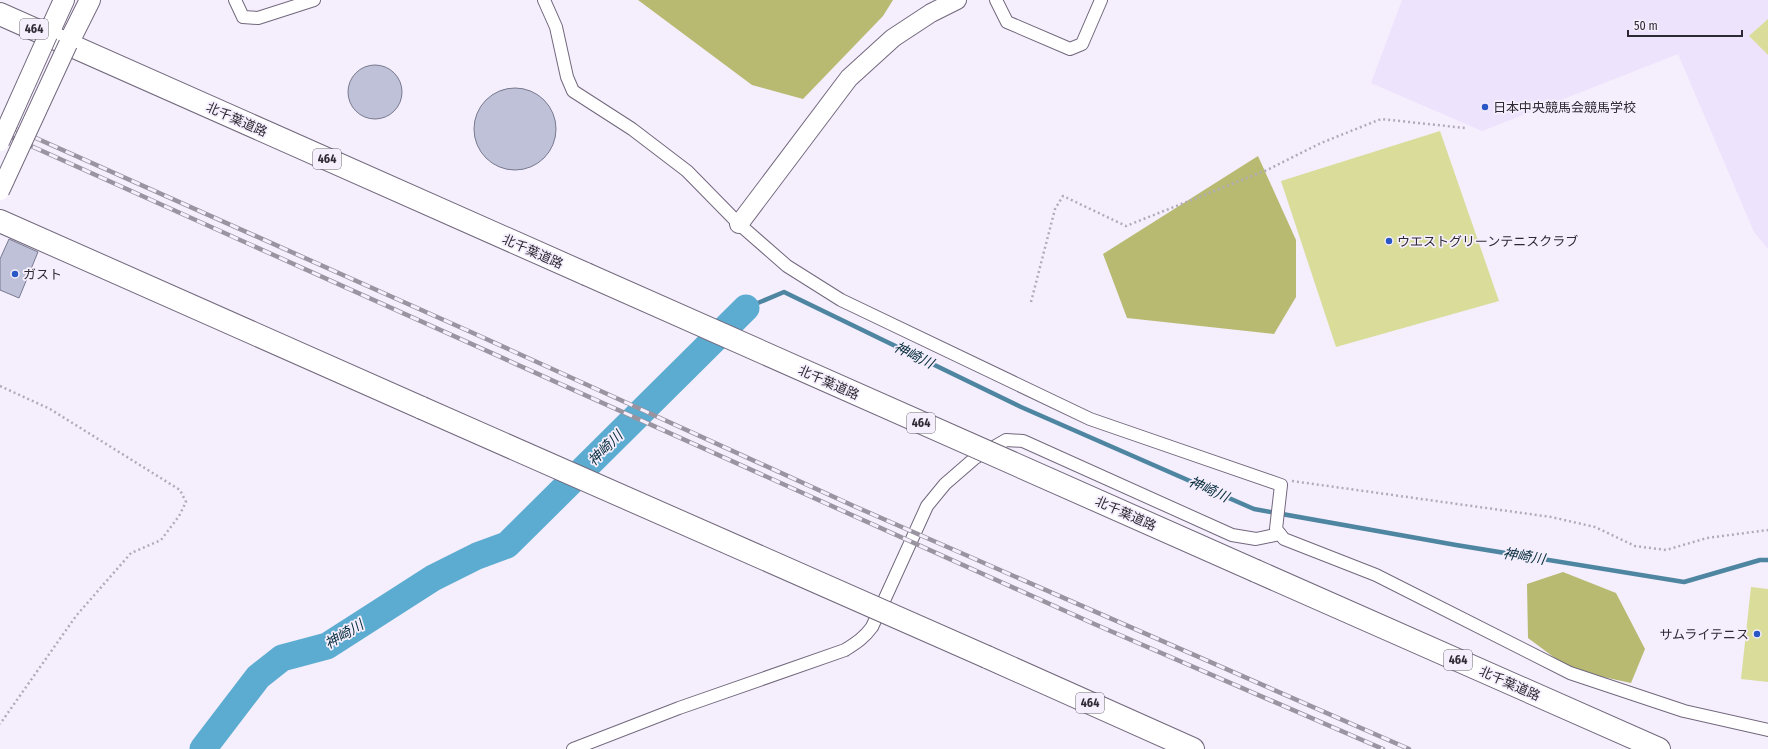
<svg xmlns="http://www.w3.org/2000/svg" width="1768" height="749" viewBox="0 0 1768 749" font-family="'Fira Sans Condensed','Noto Sans JP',sans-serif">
<rect width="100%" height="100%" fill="#f5eefd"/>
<!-- built -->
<polygon fill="#eee3fc" points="1402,0 1768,0 1768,249 1754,232 1678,54 1482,131 1371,83"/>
<!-- green -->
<g fill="#d9dd99">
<polygon points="1768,19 1768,55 1749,36"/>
<polygon points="1440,131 1499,301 1336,347 1281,181"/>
<polygon points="1751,587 1768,589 1768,682 1741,679"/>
</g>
<!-- forest -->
<g fill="#b7ba70">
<polygon points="638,0 893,0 883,16 803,99 752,85"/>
<polygon points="1258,156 1296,240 1296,297 1274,334 1127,318 1103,254"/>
<polygon points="1563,572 1616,593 1645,649 1631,683 1571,670 1528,638 1527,584"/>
</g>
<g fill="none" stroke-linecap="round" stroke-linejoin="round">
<!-- stream -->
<polyline stroke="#4e85a1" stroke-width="4.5" points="746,308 784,292 1021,407 1254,509 1456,545 1684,582 1760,560 1768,560"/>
<!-- river -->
<polyline stroke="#5bacd0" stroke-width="27" points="203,749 258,677 282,658 327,646 433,578 477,556 507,545 746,308"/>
</g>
<!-- building -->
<g fill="#bfc1d9" stroke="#77798f">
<circle cx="375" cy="92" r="27"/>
<circle cx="515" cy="129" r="41"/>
<polygon points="9,239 38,252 19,298 0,290 0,259"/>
</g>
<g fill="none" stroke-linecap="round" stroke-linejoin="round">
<defs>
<g id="street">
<polyline points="235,0 243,17 258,18 314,0"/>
<polyline points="544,0 556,27 567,77 573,91 632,129 687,171 739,224 787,266 841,300 1090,419 1281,485 1276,529 1284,539 1376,575 1570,673 1684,711 1768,730"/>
<polyline points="996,0 1007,22 1070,49 1082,44 1101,0"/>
<path d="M573,749L679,708L845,650C856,643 864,638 872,627L927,506L945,484L975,458L1006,440L1023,441L1232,535L1256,539L1280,534"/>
</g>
<polyline id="secondary" points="739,224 849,78 893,38 931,13 957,0"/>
<g id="primary">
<polyline points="48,35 64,0"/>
<polyline points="68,44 90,0"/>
</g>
<g id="highway">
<polyline points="0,14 586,274"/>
<polyline points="0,221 422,408"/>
<polyline points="1256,571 1659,749"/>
<polyline points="987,657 1193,749"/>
</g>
</defs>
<!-- street casing -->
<use href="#street" stroke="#72687d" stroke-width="14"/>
<!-- secondary casing -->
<use href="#secondary" stroke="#72687d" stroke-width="20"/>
<!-- primary casing -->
<use href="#primary" stroke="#72687d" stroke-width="22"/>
<!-- highway casing -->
<use href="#highway" stroke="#72687d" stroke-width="24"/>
<!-- path -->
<g stroke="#b1abb8" stroke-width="2.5" stroke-dasharray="2 3" stroke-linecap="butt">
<polyline points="1031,302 1055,209 1063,196 1126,226 1267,170 1321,143 1381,119 1465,128"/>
<polyline points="0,386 50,409 180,490 186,502 179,516 161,540 131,553 76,616 0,724"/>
<polyline points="1292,481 1551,517 1595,527 1635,546 1666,550 1707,538 1768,530"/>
</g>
<!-- street -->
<use href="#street" stroke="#fff" stroke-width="12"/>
<!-- secondary -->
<use href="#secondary" stroke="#fff" stroke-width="18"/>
<!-- primary -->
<use href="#primary" stroke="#fff" stroke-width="20"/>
<!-- highway -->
<use href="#highway" stroke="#fff" stroke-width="22"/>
<defs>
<g id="rail">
<polyline points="0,122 473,333 856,507 1409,749"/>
<polyline points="0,132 1092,623 1383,749"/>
</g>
</defs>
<!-- rail casing -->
<use href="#rail" stroke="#9a94a0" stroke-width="4.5"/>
<!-- rail -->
<use href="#rail" stroke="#f5eefd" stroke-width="3" stroke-dasharray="9" stroke-linecap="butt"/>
<defs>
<g id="secondary-bridge">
<polyline points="0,142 48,35"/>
<polyline points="0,191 68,44"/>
</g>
<g id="highway-bridge">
<polyline points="586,274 1256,571"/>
<polyline points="422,408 987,657"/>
</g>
</defs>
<!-- secondary-bridge casing -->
<use href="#secondary-bridge" stroke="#72687d" stroke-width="20" stroke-linecap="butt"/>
<!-- highway-bridge casing -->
<use href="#highway-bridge" stroke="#72687d" stroke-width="24" stroke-linecap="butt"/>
<!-- secondary-bridge -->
<use href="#secondary-bridge" stroke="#fff" stroke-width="18"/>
<!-- highway-bridge -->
<use href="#highway-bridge" stroke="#fff" stroke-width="22"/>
</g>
<!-- markers -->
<g fill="#2a57c6" stroke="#f5eefd" stroke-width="1.5">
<circle cx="1485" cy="107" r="4"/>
<circle cx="1389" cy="241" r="4"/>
<circle cx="15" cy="274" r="4"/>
<circle cx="1757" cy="634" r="4"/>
</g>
<g text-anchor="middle" stroke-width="3.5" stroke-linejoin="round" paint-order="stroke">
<!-- shield labels -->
<g fill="#f5eefd" stroke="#6a6570" stroke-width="1">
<rect x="20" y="19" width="28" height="20" rx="3"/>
<rect x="313" y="149" width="28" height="20" rx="3"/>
<rect x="907" y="413" width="28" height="20" rx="3"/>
<rect x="1444" y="650" width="28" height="20" rx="3"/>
<rect x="1076" y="693" width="28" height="20" rx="3"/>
</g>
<g font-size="12" font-weight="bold" fill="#2e2a33">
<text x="34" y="33">464</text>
<text x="327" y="163">464</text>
<text x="921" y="427">464</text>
<text x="1458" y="664">464</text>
<text x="1090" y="707">464</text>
</g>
<!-- poi labels -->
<g font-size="13" fill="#2e2a33" stroke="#f5eefd" text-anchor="start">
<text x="1493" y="112">日本中央競馬会競馬学校</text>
<text x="1397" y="246">ウエストグリーンテニスクラブ</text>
<text x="23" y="279">ガスト</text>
<text x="1749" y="639" text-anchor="end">サムライテニス</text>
</g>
<!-- street labels -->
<g font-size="13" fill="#2e2a33" stroke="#f5eefd">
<text transform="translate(237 119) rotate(24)" y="5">北千葉道路</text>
<text transform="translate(533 251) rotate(24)" y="5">北千葉道路</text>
<text transform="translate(829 382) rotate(24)" y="5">北千葉道路</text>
<text transform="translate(1126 513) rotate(24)" y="5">北千葉道路</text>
<text transform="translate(1510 683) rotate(24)" y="5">北千葉道路</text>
</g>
<!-- water labels -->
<g font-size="14" font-style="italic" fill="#062d3d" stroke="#f5eefd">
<text transform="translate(914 355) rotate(26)" y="5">神崎川</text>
<text transform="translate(605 448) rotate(-45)" y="5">神崎川</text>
<text transform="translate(1209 489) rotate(24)" y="5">神崎川</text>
<text transform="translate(1524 556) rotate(9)" y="5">神崎川</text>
<text transform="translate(344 634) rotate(-31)" y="5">神崎川</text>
</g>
</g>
<!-- scale -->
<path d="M1628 30v6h114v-6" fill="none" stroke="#2e2a33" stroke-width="2"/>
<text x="1634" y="30" font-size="12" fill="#2e2a33" stroke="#f5eefd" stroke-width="3" paint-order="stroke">50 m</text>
</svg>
